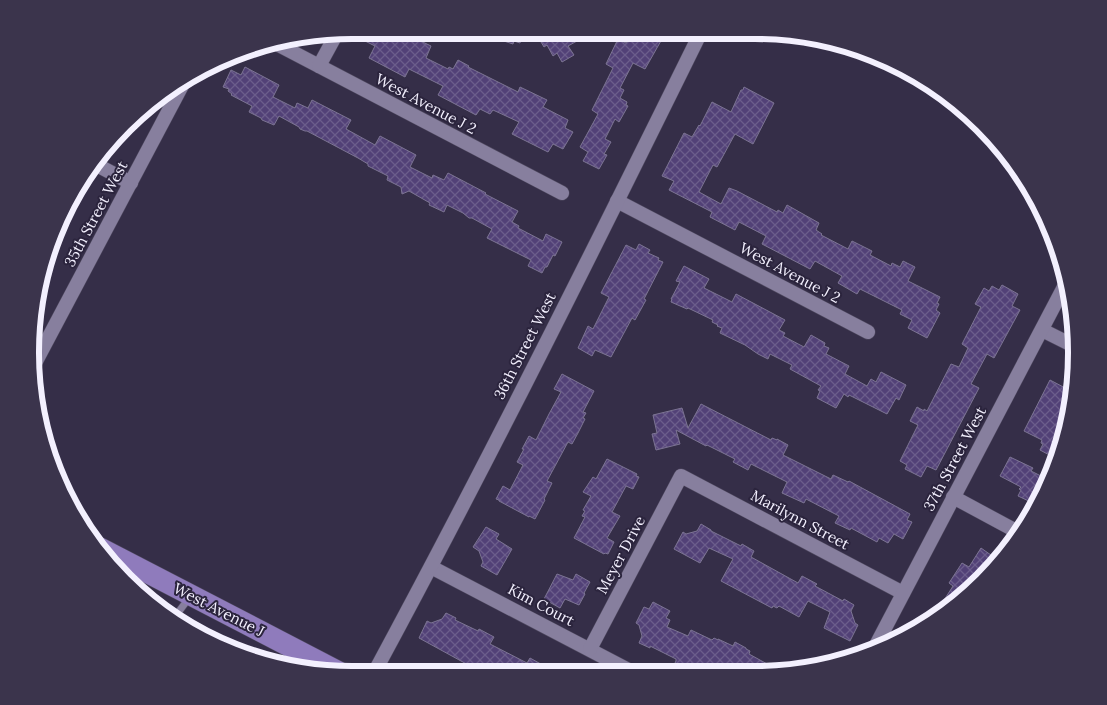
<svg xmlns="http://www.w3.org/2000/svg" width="1107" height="705" viewBox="0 0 1107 705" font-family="Lora,serif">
<defs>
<pattern id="building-cross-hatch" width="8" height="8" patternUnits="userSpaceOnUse" patternTransform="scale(1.25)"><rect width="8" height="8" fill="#524177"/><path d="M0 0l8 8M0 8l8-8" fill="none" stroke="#6b5d8b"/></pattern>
</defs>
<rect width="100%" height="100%" fill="#352e48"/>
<!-- building -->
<g fill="url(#building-cross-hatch)" stroke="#7c7493">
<polygon points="363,30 398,30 431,46 426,58 448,69 449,67 453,69 458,60 469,66 468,67 518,92 520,87 547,100 543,107 568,120 565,128 573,132 563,149 553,144 548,152 512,134 519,122 493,110 490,114 480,109 476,115 438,95 443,86 409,69 405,77 369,58 375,46 359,38"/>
<polygon points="479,31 524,31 520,43 514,41 513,44 479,33"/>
<polygon points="546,31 571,31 577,41 568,46 574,55 562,62 557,53 553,56 547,45 544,47 538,37"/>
<polygon points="632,32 666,32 645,69 633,63 620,88 624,90 620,98 627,102 626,105 628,106 619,122 615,119 605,139 611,142 604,154 607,155 599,169 583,161 588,152 580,147 598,114 592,110 613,68 606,64 618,39 626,43"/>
<polygon points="245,67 279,85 273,97 295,108 297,103 308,108 312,100 351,120 346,129 375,145 380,136 416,155 410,167 432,178 433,175 444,180 448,173 486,193 485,194 518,211 512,222 519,226 518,228 543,241 546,234 562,242 555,256 553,255 547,267 545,267 542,273 528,266 531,260 487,238 492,229 472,218 469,218 463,213 447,205 444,212 429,205 430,203 409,191 402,194 401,187 387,180 388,176 368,166 368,164 358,158 307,131 305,131 300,129 299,127 279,116 274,125 262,120 261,118 249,112 252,106 231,95 232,94 228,91 229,89 223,87 231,70 241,75"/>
<polygon points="744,87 774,103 753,144 735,134 717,167 713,165 699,192 721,204 729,188 737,191 777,212 778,210 783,213 787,205 819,223 816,230 822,234 821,235 848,249 852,241 872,251 870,255 891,266 892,263 900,267 903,261 915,267 908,281 940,297 937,303 939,304 936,310 940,313 927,338 908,328 912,320 900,314 902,310 860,289 857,294 838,283 842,276 815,261 810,269 762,244 766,236 739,222 735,230 710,217 712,212 669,190 674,181 662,176 684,133 692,137 699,125 700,126 712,102 731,112 741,90 743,90"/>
<polygon points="639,244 650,250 648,253 659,258 658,260 663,262 644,299 646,300 635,320 632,318 611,357 595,350 592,356 578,348 588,326 593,329 609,297 601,293 626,245 636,250"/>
<polygon points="684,266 709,279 704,288 732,302 736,294 785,320 779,330 785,333 783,336 804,347 811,335 825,343 824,346 829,348 826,354 849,366 845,374 867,386 871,379 876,382 881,372 906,385 899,400 896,398 887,414 849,395 848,397 844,394 836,408 817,398 820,391 818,390 821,386 790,369 792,365 770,354 768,359 758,354 745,345 720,333 722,328 717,326 718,325 712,322 713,320 688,308 687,309 671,302 672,299 671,299 680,282 676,281"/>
<polygon points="1002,285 1018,294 1012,306 1020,310 994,358 987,354 971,384 979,388 936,470 927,466 921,477 905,469 907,465 900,461 918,425 910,421 917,407 924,411 924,409 927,411 951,364 959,367 968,348 962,344 981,307 975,304 984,288 989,291 992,286 999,290"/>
<polygon points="562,374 594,391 583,412 586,413 583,418 585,419 578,433 572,444 568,442 547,481 552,483 544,499 545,500 535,519 529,516 529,517 499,501 499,500 496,499 503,486 510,490 523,465 517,462 524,449 522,449 529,436 536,440 549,414 561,392 554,389"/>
<polygon points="1050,380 1069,390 1066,436 1055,458 1040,450 1043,444 1041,443 1042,440 1024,431"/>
<polygon points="701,404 771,440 772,438 777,440 777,439 788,445 783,455 831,479 833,475 848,482 849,481 910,514 907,520 912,522 903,539 894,534 888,543 879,538 877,542 851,528 850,530 835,523 839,516 806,499 804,503 782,493 787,482 751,464 748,470 733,462 735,459 707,445 706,446 676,430 680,444 656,450 652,434 657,433 653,415 682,408 688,428"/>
<polygon points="1010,457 1033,468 1031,471 1045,478 1033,503 1018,496 1021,490 1019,489 1021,487 1000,476"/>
<polygon points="607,459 637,474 636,476 639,477 633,489 626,486 612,512 620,516 607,538 614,542 608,554 605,553 604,554 574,538 585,517 582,516 585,511 583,510 591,496 583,492 593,477 596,479"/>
<polygon points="701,524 711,530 711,531 741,546 742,544 754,551 751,557 798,583 802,576 817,584 815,586 843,601 844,599 854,605 851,611 855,623 858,625 850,641 824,628 830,612 808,601 799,617 779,606 777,608 773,606 772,608 721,581 733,559 709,548 700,563 674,549 683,532 686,534 697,531"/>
<polygon points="486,527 499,534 496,539 512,549 497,575 481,566 483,562 479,551 473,547"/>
<polygon points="981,548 998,560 944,607 941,605 953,586 949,583 962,563 969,567"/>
<polygon points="557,574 573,580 576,574 590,582 584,593 585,594 579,605 565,599 560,608 544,599"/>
<polygon points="653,602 670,611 666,618 670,620 667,627 688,636 691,630 712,640 714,638 718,640 718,639 733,646 735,642 746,648 746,649 750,651 749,654 769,665 765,674 713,674 691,663 688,669 675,663 676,661 676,659 650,646 650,648 639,643 642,636 639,625 636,623 644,607 649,609"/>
<polygon points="446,613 456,618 455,620 478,631 479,629 494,637 490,644 527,663 530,658 557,673 483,673 419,638 427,621 431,623 442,619"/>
</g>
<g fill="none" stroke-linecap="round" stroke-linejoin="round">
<defs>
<polyline id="lane" points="174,618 189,598"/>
<g id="street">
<polyline points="275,43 562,193"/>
<polyline points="319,66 337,33"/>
<polyline points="93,163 131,183"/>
<polyline points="617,201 868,332"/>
<polyline points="1042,330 1072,345"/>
<polyline points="34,365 186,78"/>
<polyline points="953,497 1018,532"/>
<polyline points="431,567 636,674"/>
<polyline points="590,649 681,476 903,593"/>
<polyline points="874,649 1065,285"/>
<path d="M374,673C488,462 595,247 701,32"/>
</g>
<polyline id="primary" points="100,548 339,672"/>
</defs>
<!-- lane casing -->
<use href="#lane" stroke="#504a60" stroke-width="8"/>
<!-- street casing -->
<use href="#street" stroke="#504a60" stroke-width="15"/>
<!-- primary casing -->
<use href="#primary" stroke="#504a60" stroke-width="22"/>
<!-- lane -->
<use href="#lane" stroke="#877f9e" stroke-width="7"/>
<!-- street -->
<use href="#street" stroke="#877f9e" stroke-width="14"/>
<!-- primary -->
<use href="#primary" stroke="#8f7bbc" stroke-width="21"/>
</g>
<g text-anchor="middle" stroke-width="4" stroke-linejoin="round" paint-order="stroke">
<!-- street labels -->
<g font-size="15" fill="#f3f0fe" stroke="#2b243d">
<text transform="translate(426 104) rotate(28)" y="5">West Avenue J 2</text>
<text transform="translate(96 214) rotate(-62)" y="5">35th Street West</text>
<text transform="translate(790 273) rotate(28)" y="5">West Avenue J 2</text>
<text transform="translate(525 346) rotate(-63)" y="5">36th Street West</text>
<text transform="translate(955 459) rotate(-62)" y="5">37th Street West</text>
<text transform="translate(800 520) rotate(28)" y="5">Marilynn Street</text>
<text transform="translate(621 555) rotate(-62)" y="5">Meyer Drive</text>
<text transform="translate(541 605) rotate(28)" y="5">Kim Court</text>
<text transform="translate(219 610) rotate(27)" y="5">West Avenue J</text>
</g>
</g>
<!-- crop -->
<path d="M0 0H1107V705H0ZM352 39H755A313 313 0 0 1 1068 352V353A313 313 0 0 1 755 666H352A313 313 0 0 1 39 353V352A313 313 0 0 1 352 39Z" fill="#3b344c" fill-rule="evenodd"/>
<path fill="none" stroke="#f3f0fe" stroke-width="6" d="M352 39H755A313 313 0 0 1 1068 352V353A313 313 0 0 1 755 666H352A313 313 0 0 1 39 353V352A313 313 0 0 1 352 39Z"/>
</svg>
